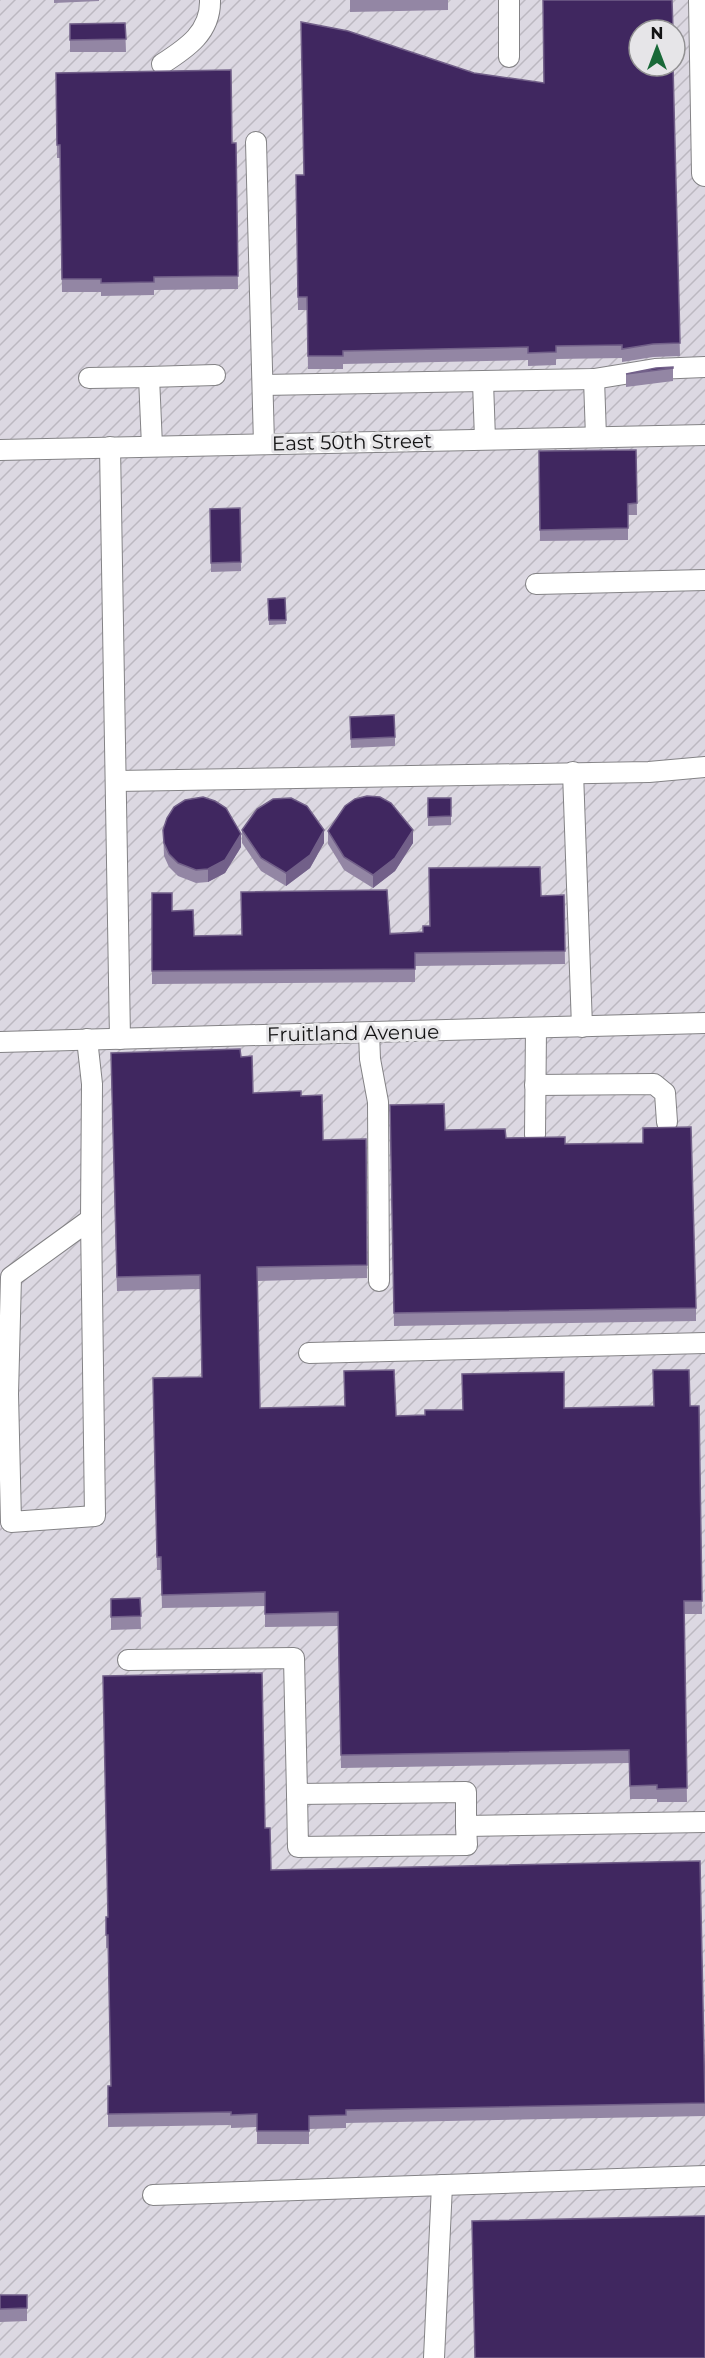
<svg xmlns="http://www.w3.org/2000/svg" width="705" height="2358" viewBox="0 0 705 2358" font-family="Montserrat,sans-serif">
<defs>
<pattern id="industrial-furrows" width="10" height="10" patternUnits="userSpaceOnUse" patternTransform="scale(1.5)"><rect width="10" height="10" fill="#dcd8e2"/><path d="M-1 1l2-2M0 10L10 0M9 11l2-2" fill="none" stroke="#bcb8c1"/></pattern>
</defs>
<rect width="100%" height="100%" fill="#e6e5e8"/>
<!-- industrial -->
<path fill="url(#industrial-furrows)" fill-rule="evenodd" d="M0,0H705V2358H0ZM639,30H675V66H639Z"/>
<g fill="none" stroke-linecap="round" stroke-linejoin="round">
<defs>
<g id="minor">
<polyline points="509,0 509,57"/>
<path d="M162,64C187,48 211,32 210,0"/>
<polyline points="256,142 264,444"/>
<polyline points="149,377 215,375"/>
<polyline points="89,378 149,377 152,446"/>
<polyline points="594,379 596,437"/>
<polyline points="483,382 485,439"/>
<polyline points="263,385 594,379 655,369 705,367"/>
<polyline points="110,447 120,1039"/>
<polyline points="0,450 705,435"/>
<polyline points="536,584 705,580"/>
<polyline points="573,772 582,1027"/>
<polyline points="116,781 649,772 705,767"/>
<polyline points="369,1033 370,1059 378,1102 379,1281"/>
<polyline points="87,1039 92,1084 91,1219 95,1516 11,1522 8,1394 11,1277 91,1219"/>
<polyline points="0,1042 705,1023"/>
<polyline points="535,1085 654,1084 665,1093 667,1122"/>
<polyline points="535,1135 536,1028"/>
<polyline points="309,1353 705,1343"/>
<polyline points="128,1660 294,1658 297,1794 466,1792 466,1826 705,1822"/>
<polyline points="297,1794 298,1847 467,1845 466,1826"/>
<polyline points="153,2195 705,2176"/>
<polyline points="434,2358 442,2185"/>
</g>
<polyline id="major" points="702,0 705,173"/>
</defs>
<!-- minor casing -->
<use href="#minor" stroke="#848386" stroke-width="22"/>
<!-- major casing -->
<use href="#major" stroke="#848386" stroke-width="28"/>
<!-- minor -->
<use href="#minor" stroke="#fff" stroke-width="20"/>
<!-- major -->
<use href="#major" stroke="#fff" stroke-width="26"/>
</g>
<!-- wall -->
<g fill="#9386a4">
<polygon points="54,0 99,0 99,1 54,3"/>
<polygon points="350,0 448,0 448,10 350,12"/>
<polygon points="125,23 126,52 70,52 70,24"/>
<polygon points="673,66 680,356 653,357 622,362 622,358 556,359 556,365 528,366 528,360 343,364 343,369 308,369 307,310 298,310 296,175 304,175 474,73 544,83"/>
<polygon points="56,73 232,143 236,143 238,289 154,290 154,295 101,296 101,292 62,292 60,158 57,158"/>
<polygon points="673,367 673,381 626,387 626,374"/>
<polygon points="636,450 637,515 628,515 628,540 540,541 539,451"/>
<polygon points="240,508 241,571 211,572 210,509"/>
<polygon points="285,598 286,624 269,625 268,599"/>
<polygon points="350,726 395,737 395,746 351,748"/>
<polygon points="428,798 451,798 451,825 428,826"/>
<polygon points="163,830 241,847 225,873 208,882 196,883 178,876 169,867 164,856"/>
<polygon points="242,830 324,843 310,868 286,886 261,871 242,843"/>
<polygon points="328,831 413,843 395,871 373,888 344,870 328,844"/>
<polygon points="152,893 172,911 194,936 423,932 429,926 541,896 564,895 565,964 415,966 415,982 152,984"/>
<polygon points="241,1057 253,1093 301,1096 323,1140 366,1139 367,1278 257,1281 260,1408 396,1416 425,1415 564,1408 699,1406 702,1614 684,1614 687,1802 657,1802 657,1799 630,1799 629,1763 341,1768 338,1626 265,1627 265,1606 162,1608 161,1570 157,1570 153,1378 202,1377 200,1289 117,1291 111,1066"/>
<polygon points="390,1105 445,1130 506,1138 565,1144 696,1308 696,1321 394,1326"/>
<polygon points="140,1598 141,1629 111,1630 111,1599"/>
<polygon points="265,1828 271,1870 705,2103 705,2116 346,2123 346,2128 309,2129 309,2144 257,2144 257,2127 231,2128 231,2125 108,2127 108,2086 111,2086 108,1948 106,1948 106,1917 108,1917"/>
<polygon points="0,2295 27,2295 27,2321 0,2322"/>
</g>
<!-- shaded-wall -->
<g fill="#726089">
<polygon points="324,830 324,843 310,868 286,886 286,873"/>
<polygon points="413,830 413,843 395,871 373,888 373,875"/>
<polygon points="241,834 241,847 225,873 208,882 208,869"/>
</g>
<!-- building -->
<g fill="#402760" stroke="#726089" stroke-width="1.5">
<polygon points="543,0 672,0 673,30 639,30 639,66 673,66 680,343 653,344 622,349 622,345 556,346 556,352 528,353 528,347 343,351 343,356 308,356 307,297 298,297 296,175 304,175 301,22 348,31 474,73 544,83"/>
<polygon points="125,23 126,39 70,40 70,24"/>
<polygon points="231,70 232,143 236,143 238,276 154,277 154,282 101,283 101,279 62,279 60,145 57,145 56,73"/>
<polygon points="673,367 673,368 626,374 656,368"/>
<polygon points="636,450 637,503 628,504 628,528 540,530 539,451"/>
<polygon points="240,508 241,562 211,563 210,509"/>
<polygon points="285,598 286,620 269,620 268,599"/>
<polygon points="394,715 395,737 351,739 350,717"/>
<polygon points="367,796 380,797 391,803 413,830 395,858 373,875 344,857 328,831 345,806 355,799"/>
<polygon points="203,797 215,801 226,808 241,834 225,860 208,869 196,870 178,863 169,854 164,843 163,830 167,818 174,807 185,800"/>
<polygon points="291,798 307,806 324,830 310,855 286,873 261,858 242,830 257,809 273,799"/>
<polygon points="428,798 451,798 451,816 428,817"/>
<polygon points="540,867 541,896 564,895 565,951 415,953 415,969 152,971 152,893 172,893 172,911 193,910 194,936 242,935 241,892 387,890 390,934 423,932 423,926 430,926 429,868"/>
<polygon points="240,1049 241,1057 252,1056 253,1093 301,1091 301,1096 322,1095 323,1140 366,1139 367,1265 257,1267 260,1408 345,1406 344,1371 394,1370 396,1416 425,1415 425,1410 463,1410 462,1374 564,1372 564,1408 654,1406 653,1370 689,1370 690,1406 699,1406 702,1601 684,1601 687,1788 657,1789 657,1785 630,1786 629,1750 341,1755 338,1612 265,1614 265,1592 162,1595 161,1557 157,1557 153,1378 202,1377 200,1275 117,1277 111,1053"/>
<polygon points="444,1104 445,1130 505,1129 506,1138 565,1137 565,1144 643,1143 643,1128 691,1127 696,1308 394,1313 390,1105"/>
<polygon points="140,1598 141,1616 111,1617 111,1599"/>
<polygon points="262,1673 265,1828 270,1828 271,1870 700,1861 705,2103 346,2110 346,2115 309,2116 309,2131 257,2131 257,2114 231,2115 231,2112 108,2114 108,2086 111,2086 108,1935 106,1935 106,1917 108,1917 103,1676"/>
<polygon points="705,2216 705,2358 475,2358 472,2221"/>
<polygon points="0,2295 27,2295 27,2308 0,2309"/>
</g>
<g text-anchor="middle" stroke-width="6" stroke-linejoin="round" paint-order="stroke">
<!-- street labels -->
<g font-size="20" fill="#131314" stroke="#e6e5e8">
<text transform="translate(352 442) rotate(-1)" y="7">East 50th Street</text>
<text transform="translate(353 1033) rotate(-1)" y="7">Fruitland Avenue</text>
</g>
</g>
<!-- north arrow -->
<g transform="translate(657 48)"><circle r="28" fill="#e6e5e8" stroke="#929193" stroke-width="1.5"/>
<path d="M0-4.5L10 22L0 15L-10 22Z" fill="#196938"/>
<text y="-9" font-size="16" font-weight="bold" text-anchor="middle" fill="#131314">N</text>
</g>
</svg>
